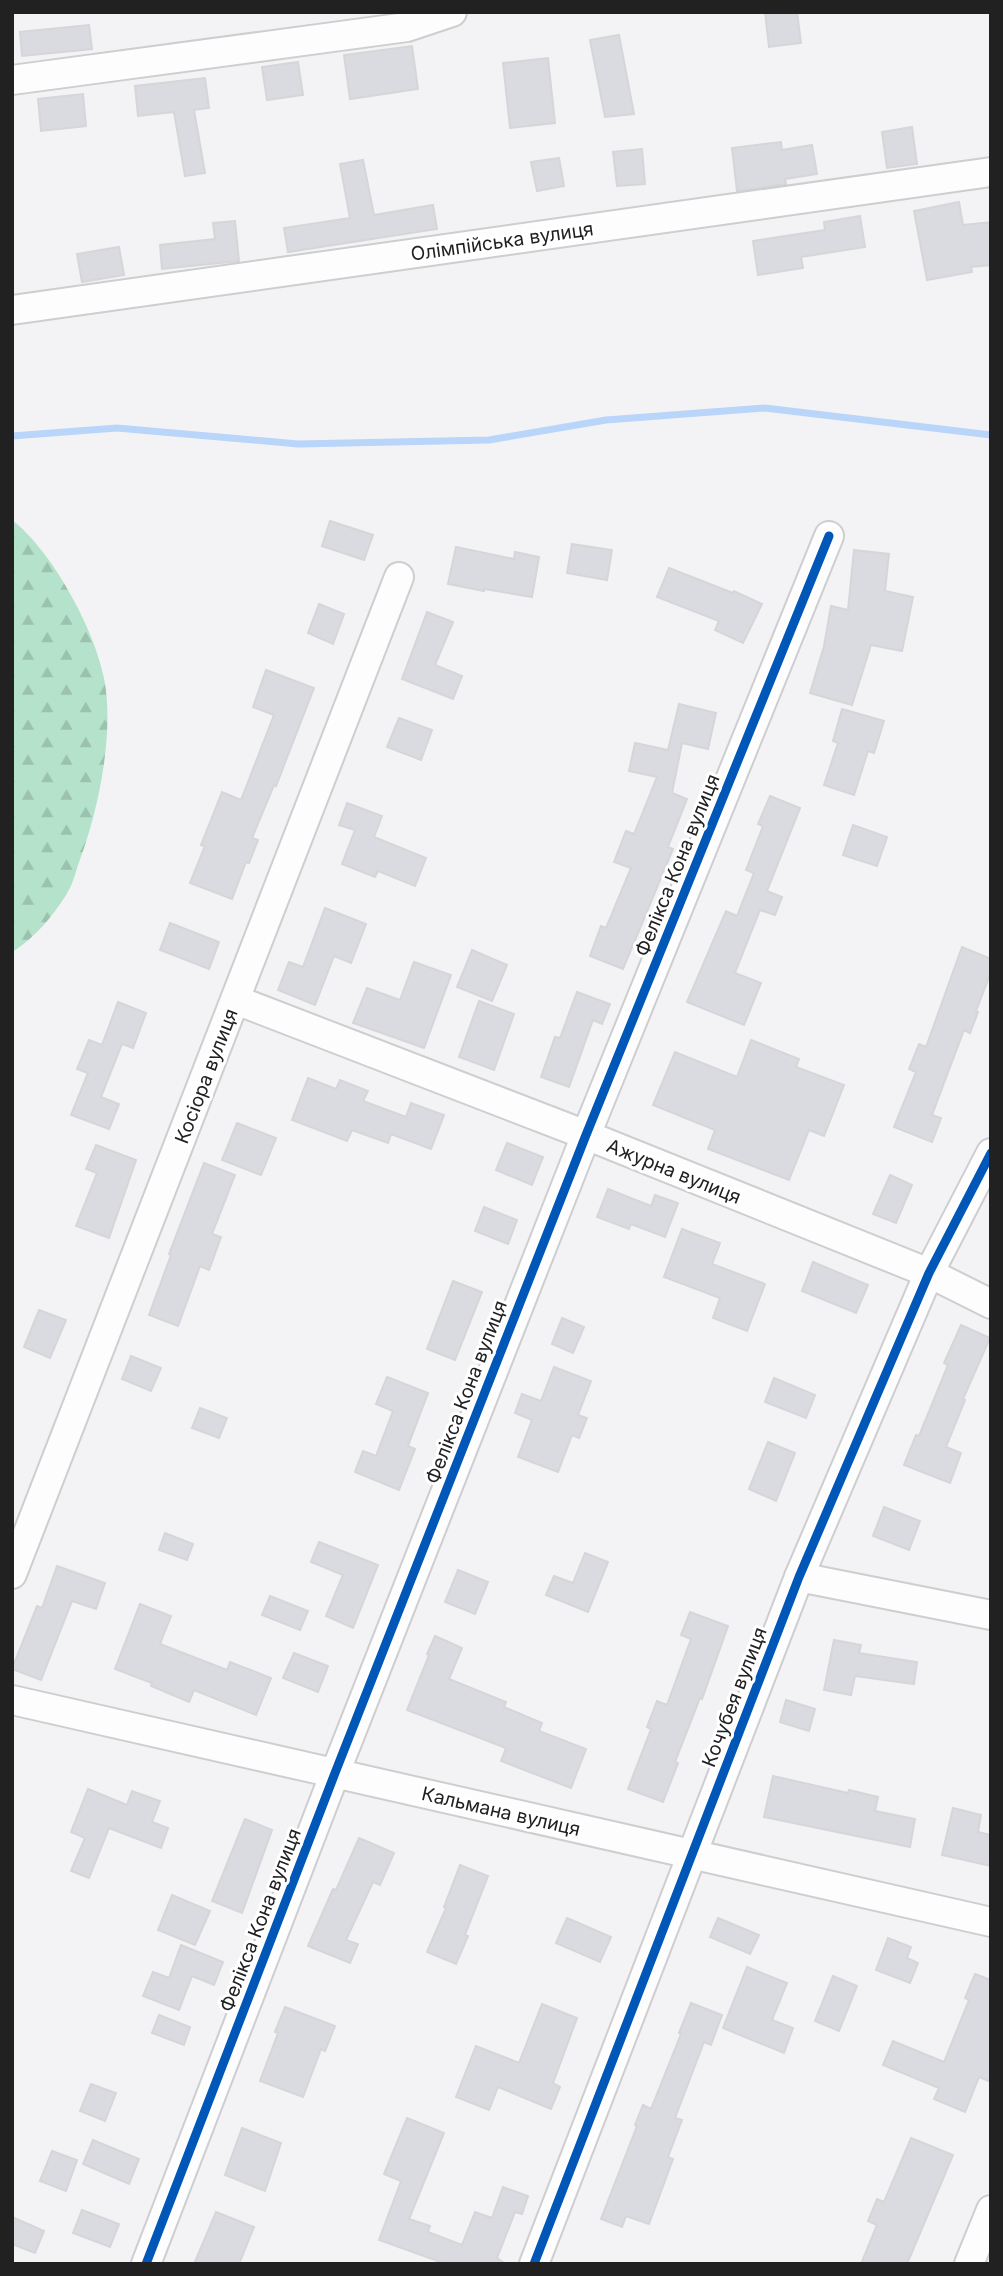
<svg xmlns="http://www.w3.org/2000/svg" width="1003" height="2276" viewBox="0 0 1003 2276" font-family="Inter,sans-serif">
<defs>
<pattern id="forest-firs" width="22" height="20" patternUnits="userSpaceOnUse" patternTransform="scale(1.75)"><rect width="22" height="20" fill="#b5e2ca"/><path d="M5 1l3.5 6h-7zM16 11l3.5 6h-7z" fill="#9bc2ad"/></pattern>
</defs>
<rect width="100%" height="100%" fill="#f3f3f5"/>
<!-- forest -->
<path fill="url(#forest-firs)" d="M12,520C52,551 94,628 104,678C115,733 98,813 78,865C75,875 72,886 66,895C52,917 35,938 12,952Z"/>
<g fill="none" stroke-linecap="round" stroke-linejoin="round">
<!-- stream -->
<polyline stroke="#bad5fa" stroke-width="7" points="12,436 117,428 298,444 489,440 606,420 765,408 991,435"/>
</g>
<!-- building -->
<g fill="#dadae1" stroke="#d6d6d8" stroke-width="2">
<polygon points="765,12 797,12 801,43 769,47"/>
<polygon points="89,25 92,49 22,56 20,32"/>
<polygon points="619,35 634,114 605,117 590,40"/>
<polygon points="412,46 418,89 350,99 344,55"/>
<polygon points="548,58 555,123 510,128 503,63"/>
<polygon points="298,62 303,95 267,100 262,67"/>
<polygon points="205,78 209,108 194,110 205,173 185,176 174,112 138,116 135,86"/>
<polygon points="83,94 86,126 41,131 38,99"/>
<polygon points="912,127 917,164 887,168 882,132"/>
<polygon points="781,142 782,150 812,145 817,174 785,179 786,184 737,191 732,148"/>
<polygon points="642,149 645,184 617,186 613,152"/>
<polygon points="559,158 564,186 537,191 531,162"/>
<polygon points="363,160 374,215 433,205 437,229 288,252 284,228 350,218 340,164"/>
<polygon points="959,202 963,225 991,222 991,265 971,267 972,272 927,280 914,211"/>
<polygon points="860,216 865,247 801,257 803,268 758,275 753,241 825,230 824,222"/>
<polygon points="235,221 239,261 162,269 160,245 215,239 213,223"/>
<polygon points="119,247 124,275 82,282 77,254"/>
<polygon points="330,521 373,535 364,560 322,546"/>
<polygon points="572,544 612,550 607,580 567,573"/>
<polygon points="456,547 514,559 515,552 539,557 532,597 484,589 484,591 448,584"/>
<polygon points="854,550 889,554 885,591 913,597 902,651 871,645 852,705 810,693 824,646 831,606 848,610"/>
<polygon points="669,568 733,593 734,591 762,604 743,643 715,630 719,621 657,597"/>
<polygon points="319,604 344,614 333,644 308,633"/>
<polygon points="427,612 453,622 435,665 462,676 453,699 402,679"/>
<polygon points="266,670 314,688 276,786 274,785 252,838 258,840 249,863 246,862 232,899 190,883 205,846 201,845 222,792 241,800 274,715 253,707"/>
<polygon points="679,704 716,713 708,749 682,743 672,793 687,799 668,847 673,849 623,969 590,956 601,926 606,928 631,868 614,862 626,831 634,834 657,777 629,771 635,743 668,750"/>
<polygon points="842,709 884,721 874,753 868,751 854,795 824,785 838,743 833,741"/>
<polygon points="399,718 432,730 421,760 387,747"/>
<polygon points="770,796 800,808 767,891 782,897 775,915 760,910 735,973 761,983 744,1025 687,1002 726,911 737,916 754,873 746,870 763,826 758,824"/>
<polygon points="347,803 382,816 374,837 426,858 415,886 378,871 375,877 342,864 355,830 339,825"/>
<polygon points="853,825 887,837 877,866 843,855"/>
<polygon points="325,908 366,924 351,963 334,956 315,1005 278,990 289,962 303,967"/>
<polygon points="170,923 219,942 209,969 160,950"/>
<polygon points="962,947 991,959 991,972 976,1011 978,1012 970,1033 964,1030 932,1115 941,1118 932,1142 894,1127 916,1072 909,1069 919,1044 926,1047"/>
<polygon points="472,950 507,965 492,1001 457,987"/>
<polygon points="414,962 451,975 424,1048 353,1023 367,988 400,1000"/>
<polygon points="577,992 610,1004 602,1024 593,1020 569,1087 541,1077 555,1037 560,1038"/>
<polygon points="479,1001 514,1014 494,1070 459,1057"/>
<polygon points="118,1002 146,1013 133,1048 122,1044 101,1097 119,1104 109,1129 71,1115 88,1073 77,1069 89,1040 102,1045"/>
<polygon points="751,1040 799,1059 796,1067 844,1085 824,1136 809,1130 789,1180 708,1149 715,1130 653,1105 675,1052 737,1077"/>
<polygon points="308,1078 336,1089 340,1080 368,1091 363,1101 406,1117 411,1103 444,1115 431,1149 391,1134 388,1143 352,1130 347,1141 292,1120"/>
<polygon points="237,1123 276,1138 261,1175 222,1160"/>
<polygon points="507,1143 543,1157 532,1185 496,1170"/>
<polygon points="96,1145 136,1160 109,1238 76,1226 97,1173 86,1169"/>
<polygon points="204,1163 235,1175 212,1234 221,1237 209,1270 200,1266 178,1326 149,1315 171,1255 169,1254"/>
<polygon points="890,1175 912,1185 896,1223 873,1214"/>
<polygon points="608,1189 651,1206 655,1195 678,1203 665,1237 631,1224 629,1229 597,1217"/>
<polygon points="484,1207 517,1220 508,1244 475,1231"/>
<polygon points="682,1229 720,1243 712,1264 765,1284 747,1331 713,1318 720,1298 664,1277"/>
<polygon points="813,1262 868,1285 856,1313 802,1291"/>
<polygon points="453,1281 482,1292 455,1360 427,1349"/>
<polygon points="39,1310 66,1320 50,1358 24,1347"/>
<polygon points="562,1318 584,1327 573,1353 552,1344"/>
<polygon points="961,1325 990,1338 963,1399 965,1400 946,1447 961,1453 950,1483 904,1465 916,1435 919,1436 948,1365 944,1363"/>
<polygon points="131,1356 161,1368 151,1391 122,1379"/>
<polygon points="554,1367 591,1381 578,1415 587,1418 579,1438 572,1435 558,1472 518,1457 532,1420 515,1413 522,1394 541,1401"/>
<polygon points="387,1377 428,1393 408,1446 415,1449 399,1490 355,1472 363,1451 376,1456 393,1411 376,1404"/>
<polygon points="774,1378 815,1395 806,1418 765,1402"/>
<polygon points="200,1408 227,1418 219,1438 192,1428"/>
<polygon points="768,1442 795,1453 776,1501 749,1489"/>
<polygon points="884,1507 920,1521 909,1550 873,1536"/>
<polygon points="165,1533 193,1544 187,1560 159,1550"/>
<polygon points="319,1542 378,1565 353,1628 326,1616 343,1575 311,1562"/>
<polygon points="585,1553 608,1562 588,1612 546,1595 554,1576 573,1583"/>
<polygon points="57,1566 105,1583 96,1609 72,1601 41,1680 12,1669 37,1606 42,1608"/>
<polygon points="458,1570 488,1582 475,1614 445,1602"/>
<polygon points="270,1596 308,1611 300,1630 262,1615"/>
<polygon points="140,1604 171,1616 160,1644 227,1670 230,1662 271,1678 256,1715 194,1690 189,1702 151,1686 152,1683 115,1669"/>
<polygon points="690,1612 728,1626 702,1699 700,1698 675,1762 678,1763 663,1802 628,1789 651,1729 647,1727 657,1701 667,1705 691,1639 681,1635"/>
<polygon points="435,1636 462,1648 449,1679 506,1702 504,1707 542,1723 539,1731 586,1749 571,1788 501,1761 506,1748 407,1710 429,1655 427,1654"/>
<polygon points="834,1640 861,1645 859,1653 917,1662 914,1684 855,1676 851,1695 824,1690"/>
<polygon points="294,1653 328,1666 318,1692 283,1678"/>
<polygon points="786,1700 815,1709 809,1731 780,1722"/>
<polygon points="773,1776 848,1793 849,1790 878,1797 875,1811 915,1819 910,1847 764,1817"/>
<polygon points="88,1789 127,1805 132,1791 160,1801 152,1822 168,1828 161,1848 109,1828 89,1878 71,1871 85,1838 71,1832"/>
<polygon points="953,1808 981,1815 978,1832 991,1835 991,1866 942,1855"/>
<polygon points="245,1819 272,1830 242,1913 212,1901"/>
<polygon points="359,1838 394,1853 380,1885 373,1882 346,1940 358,1944 350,1963 308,1946 333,1889 336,1890"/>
<polygon points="460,1865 488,1876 465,1935 468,1936 456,1964 427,1952 446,1908 444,1907"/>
<polygon points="172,1895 210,1911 195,1945 158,1930"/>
<polygon points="567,1918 611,1937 600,1962 556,1943"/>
<polygon points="718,1918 759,1935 750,1954 710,1937"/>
<polygon points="888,1938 911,1947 907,1958 918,1963 910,1983 876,1970"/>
<polygon points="181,1945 223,1962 214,1985 192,1976 179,2010 143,1996 153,1972 169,1978"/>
<polygon points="747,1967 787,1983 772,2020 793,2028 784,2053 723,2028"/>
<polygon points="975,1974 991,1980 991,2082 979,2077 965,2112 934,2099 939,2088 883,2065 893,2041 944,2062 969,2000 965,1998"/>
<polygon points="833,1976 857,1986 839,2031 815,2021"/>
<polygon points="691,2003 722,2015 711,2045 704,2042 675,2118 682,2120 668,2157 673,2159 649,2224 626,2216 622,2227 601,2219 637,2126 635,2125 643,2105 651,2109 681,2034 679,2033"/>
<polygon points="542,2004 577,2018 553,2083 560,2087 551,2109 498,2087 489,2110 456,2097 476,2046 519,2063"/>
<polygon points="285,2007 335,2026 325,2051 321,2049 303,2097 260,2081 278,2033 275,2032"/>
<polygon points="159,2015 190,2027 184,2045 152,2033"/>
<polygon points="91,2084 116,2093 105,2121 80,2111"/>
<polygon points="407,2118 444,2133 409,2219 430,2226 428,2232 462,2245 475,2212 492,2218 503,2187 528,2196 522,2214 515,2212 497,2258 506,2264 446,2264 379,2240 401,2181 384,2174"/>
<polygon points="242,2128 281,2143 265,2191 225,2175"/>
<polygon points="911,2138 953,2155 907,2264 861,2264 877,2225 868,2221 877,2199 884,2202"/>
<polygon points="93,2140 139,2159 129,2184 83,2164"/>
<polygon points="52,2151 77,2160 66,2191 40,2181"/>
<polygon points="82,2210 119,2224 110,2247 73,2233"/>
<polygon points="216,2212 254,2227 239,2264 194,2264"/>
<polygon points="12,2217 44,2231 35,2253 12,2244"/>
</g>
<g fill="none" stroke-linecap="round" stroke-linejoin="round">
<defs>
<g id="minor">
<polyline points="12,80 407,27 452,12"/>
<polyline points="12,310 991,172"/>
<polyline points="236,1000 586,1135 929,1273 991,1304"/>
<polyline points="12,1574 399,577"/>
<polyline points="799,1577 991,1615"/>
<polyline points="12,1700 991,1922"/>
<polyline points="146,2264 335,1773 586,1135 829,536"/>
<polyline points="534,2264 799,1577 929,1273 991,1153"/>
<polyline points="969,2264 991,2210"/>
</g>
</defs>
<!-- minor casing -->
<use href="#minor" stroke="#ceced0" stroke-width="32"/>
<!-- minor -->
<use href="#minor" stroke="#fdfdfe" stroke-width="28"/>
<defs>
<g id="cycleway">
<polyline points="146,2264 335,1773 586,1135 829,536"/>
<polyline points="534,2264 799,1577 929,1273 991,1153"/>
</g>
</defs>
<!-- cycleway casing -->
<use href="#cycleway" stroke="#fff" stroke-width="13"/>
<!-- cycleway -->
<use href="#cycleway" stroke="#0057b8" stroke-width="9"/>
</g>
<g text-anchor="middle" stroke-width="6" stroke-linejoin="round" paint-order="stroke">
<!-- street labels -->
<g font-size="19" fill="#212122" stroke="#fff">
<text transform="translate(502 241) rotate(-8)" y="7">Олімпійська вулиця</text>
<text transform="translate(677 865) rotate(-68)" y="7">Фелікса Кона вулиця</text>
<text transform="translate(206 1076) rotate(-69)" y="7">Косіора вулиця</text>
<text transform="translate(674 1171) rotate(22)" y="7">Ажурна вулиця</text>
<text transform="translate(466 1392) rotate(-69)" y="7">Фелікса Кона вулиця</text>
<text transform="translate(734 1697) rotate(-69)" y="7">Кочубея вулиця</text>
<text transform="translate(501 1811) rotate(13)" y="7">Кальмана вулиця</text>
<text transform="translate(260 1920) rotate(-69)" y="7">Фелікса Кона вулиця</text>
</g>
</g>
<!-- border -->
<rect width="1003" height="2276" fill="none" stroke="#212122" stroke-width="28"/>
</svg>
